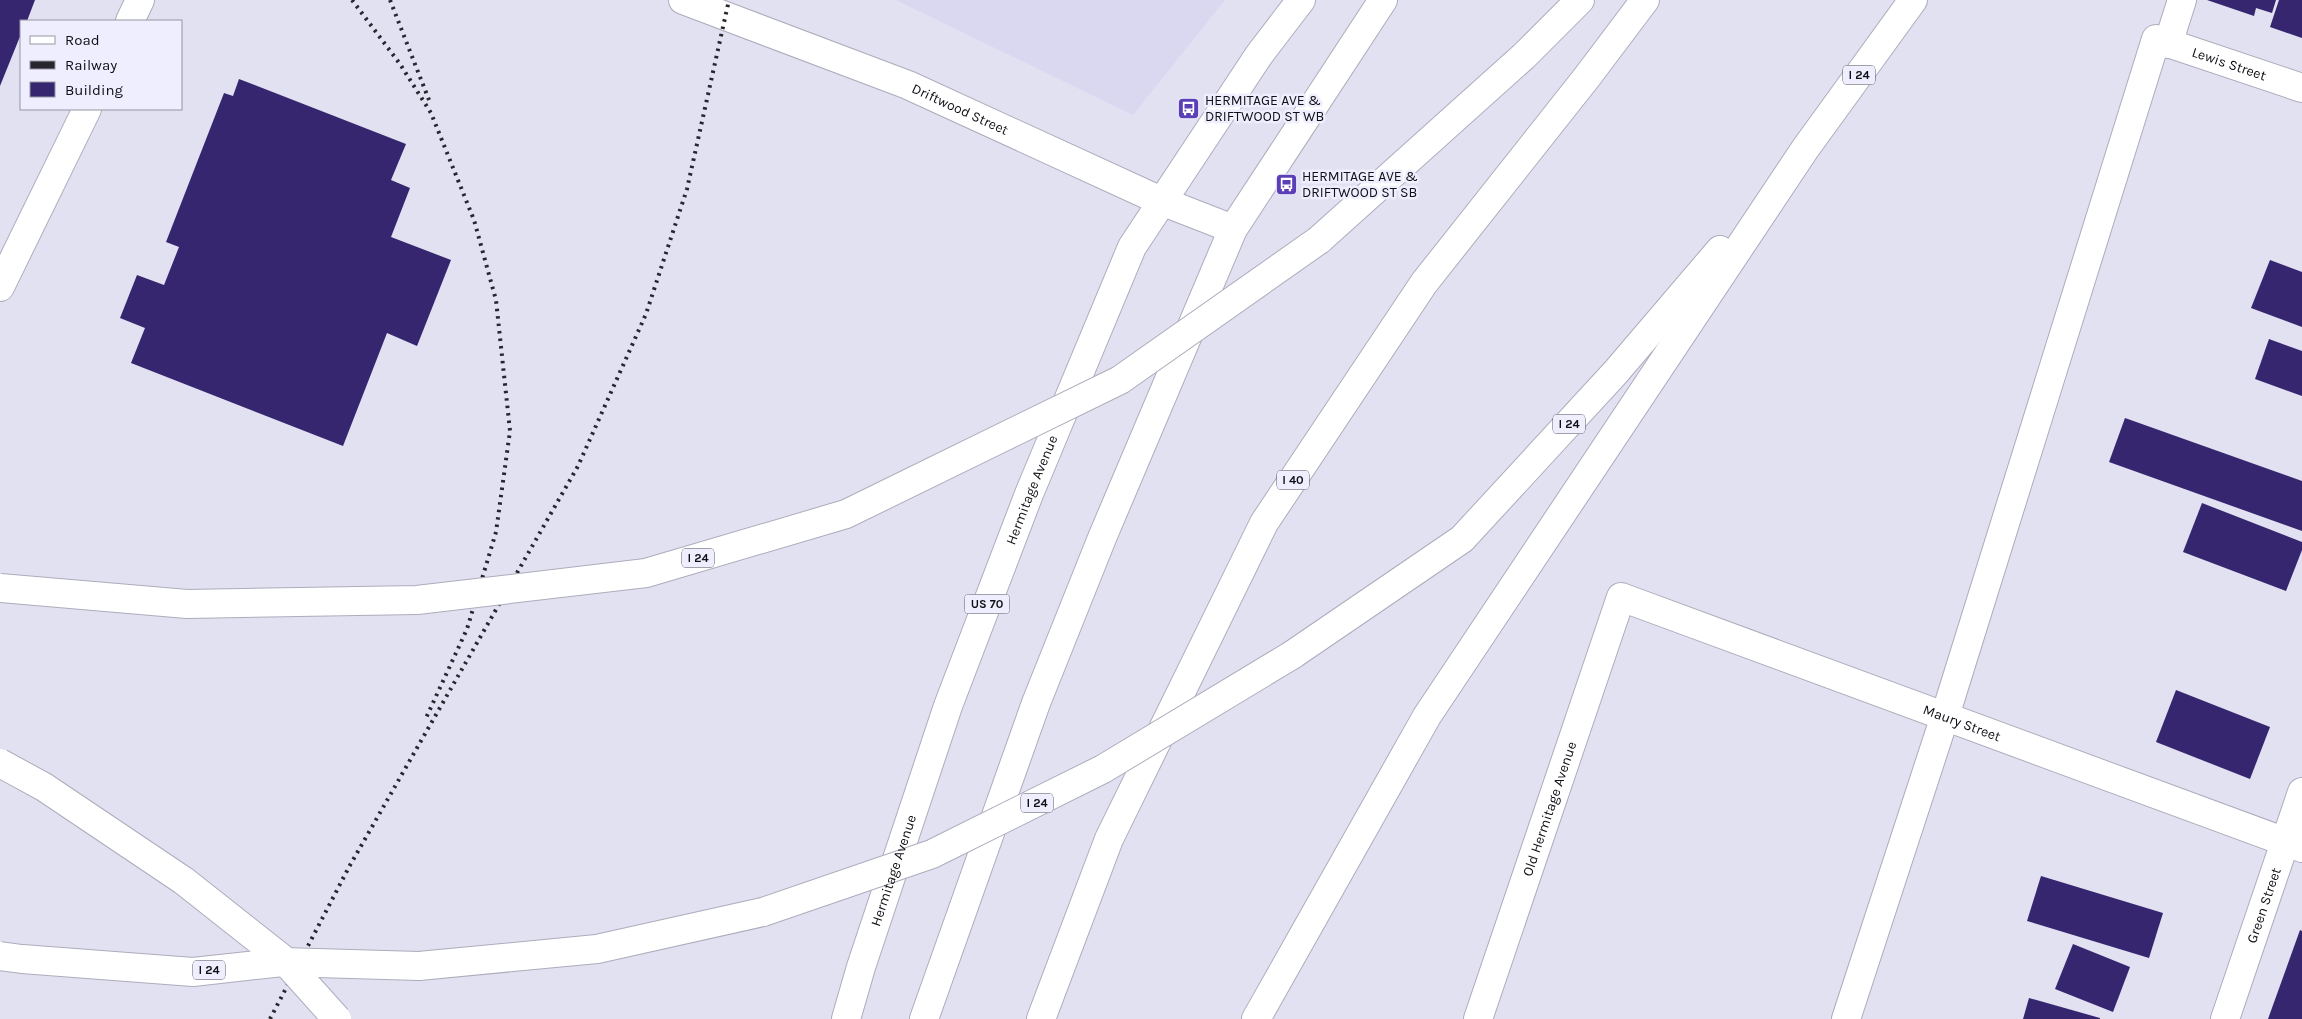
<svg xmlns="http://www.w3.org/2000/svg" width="2302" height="1019" viewBox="0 0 2302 1019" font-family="Karla,sans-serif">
<rect width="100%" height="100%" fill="#e1e1f1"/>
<!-- built -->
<polygon fill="#dad8f0" points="896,0 1225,0 1133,115"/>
<!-- building -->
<g fill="#362670">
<polygon points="0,0 35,0 27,21 21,21 21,34 0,86"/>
<polygon points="2207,0 2276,0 2272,13 2256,8 2254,16"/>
<polygon points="2279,0 2302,0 2302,38 2270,27"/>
<polygon points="239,79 406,144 391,180 410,188 391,237 451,260 417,346 387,333 343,446 131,363 145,328 120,318 137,275 164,285 179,247 166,242 224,93 233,96"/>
<polygon points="2270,260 2302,272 2302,327 2251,308"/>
<polygon points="2269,339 2302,351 2302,396 2255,379"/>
<polygon points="2125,418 2302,481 2302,531 2109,462"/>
<polygon points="2202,503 2302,542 2302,550 2286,591 2183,552"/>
<polygon points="2176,690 2270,727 2250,779 2156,742"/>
<polygon points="2041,876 2163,913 2149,958 2027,921"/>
<polygon points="2300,930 2302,931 2302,1019 2268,1019"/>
<polygon points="2073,944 2130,967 2113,1012 2055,989"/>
<polygon points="2029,998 2100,1018 2100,1019 2023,1019"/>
</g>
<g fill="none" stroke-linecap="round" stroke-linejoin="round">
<defs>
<g id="minor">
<path id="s1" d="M683,0L908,85L1161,201L1233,229"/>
<polyline points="130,21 140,0"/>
<polyline points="2168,44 2182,0"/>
<polyline points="0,287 87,109"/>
<path id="s2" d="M1478,1019L1621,597L2302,848"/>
<path id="s3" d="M1846,1019L1945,716L2156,39L2302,88"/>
<path id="s4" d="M2225,1019L2302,792"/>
</g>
<g id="major">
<path id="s5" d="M846,1019L861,967L948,706L1029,494L1132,247L1259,55L1301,0"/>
<polyline points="924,1019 1036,703 1102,538 1233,229 1383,0"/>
</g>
<g id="highway">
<polyline points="1319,240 1524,56 1580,0"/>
<polyline points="1292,655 1462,539 1615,373 1720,250"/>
<polyline points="419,966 597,949 763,912"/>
<polyline points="1041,1019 1109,839 1264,523 1424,283 1587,77 1645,0"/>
<polyline points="1256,1019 1427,716 1805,149 1913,0"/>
</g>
</defs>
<!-- minor casing -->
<use href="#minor" stroke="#adacbc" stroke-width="30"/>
<!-- major casing -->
<use href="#major" stroke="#adacbc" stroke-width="30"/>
<!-- highway casing -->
<use href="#highway" stroke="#adacbc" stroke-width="30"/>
<!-- minor -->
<use href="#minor" stroke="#fff" stroke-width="28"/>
<!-- major -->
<use href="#major" stroke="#fff" stroke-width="28"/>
<!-- highway -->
<use href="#highway" stroke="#fff" stroke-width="28"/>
<!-- rail -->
<g stroke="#27262e" stroke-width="4" stroke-dasharray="2.5 5" stroke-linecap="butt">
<polyline points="352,0 400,64 431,113 474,220 496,300 510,431 496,532 467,629 426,718"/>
<polyline points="390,0 429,100"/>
<polyline points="270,1019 349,867 578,466 646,314 687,189 729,0"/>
</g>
<defs>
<g id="highway-bridge">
<polyline points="0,588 187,604 417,600 646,573 846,514 1120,380 1319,240"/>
<polyline points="0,763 44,787 184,881 284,960 337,1019"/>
<polyline points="763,912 932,854 1103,769 1292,655"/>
<polyline points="0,956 22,959 193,972 283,962 419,966"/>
</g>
</defs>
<!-- highway-bridge casing -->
<use href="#highway-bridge" stroke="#adacbc" stroke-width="30" stroke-linecap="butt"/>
<!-- highway-bridge -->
<use href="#highway-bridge" stroke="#fff" stroke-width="28"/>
</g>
<!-- icons -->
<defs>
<symbol id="bus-square" viewBox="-11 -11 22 22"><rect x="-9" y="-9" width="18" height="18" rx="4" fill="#5b3fb7" stroke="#efeefe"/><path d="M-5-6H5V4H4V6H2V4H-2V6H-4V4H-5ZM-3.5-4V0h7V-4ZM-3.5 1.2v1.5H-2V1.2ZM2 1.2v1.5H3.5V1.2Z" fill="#fff"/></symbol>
</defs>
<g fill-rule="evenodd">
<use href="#bus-square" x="1176" y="96" width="25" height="25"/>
<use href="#bus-square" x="1274" y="172" width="25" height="25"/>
</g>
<g text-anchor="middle" stroke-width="5" stroke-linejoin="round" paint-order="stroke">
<!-- shield labels -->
<g fill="#efeefe" stroke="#53525b" stroke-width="1">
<rect x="1843" y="65.5" width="32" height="19" rx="4"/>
<rect x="1553" y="414.5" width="32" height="19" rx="4"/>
<rect x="1277" y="470.5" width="32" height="19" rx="4"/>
<rect x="682" y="548.5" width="32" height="19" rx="4"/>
<rect x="964.5" y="594.5" width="45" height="19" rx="4"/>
<rect x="1021" y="793.5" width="32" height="19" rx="4"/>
<rect x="193" y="960.5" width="32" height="19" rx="4"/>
</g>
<g font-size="12" font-weight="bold" fill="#100f15">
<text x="1859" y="79">I 24</text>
<text x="1569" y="428">I 24</text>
<text x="1293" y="484">I 40</text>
<text x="698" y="562">I 24</text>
<text x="987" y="608">US 70</text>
<text x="1037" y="807">I 24</text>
<text x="209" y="974">I 24</text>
</g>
<!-- street labels -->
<g font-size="14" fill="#100f15" stroke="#efeefe">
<text dy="5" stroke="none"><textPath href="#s3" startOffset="1105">Lewis Street</textPath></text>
<text dy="5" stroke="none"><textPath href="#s1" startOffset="298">Driftwood Street</textPath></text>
<text dy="5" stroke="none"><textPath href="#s5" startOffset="561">Hermitage Avenue</textPath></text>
<text dy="5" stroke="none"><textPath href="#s2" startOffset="809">Maury Street</textPath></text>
<text dy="5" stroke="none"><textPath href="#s2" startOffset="222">Old Hermitage Avenue</textPath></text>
<text dy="5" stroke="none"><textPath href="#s5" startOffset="156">Hermitage Avenue</textPath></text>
<text dy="5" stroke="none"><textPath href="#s4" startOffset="120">Green Street</textPath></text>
</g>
<!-- poi labels -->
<g font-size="14" fill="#100f15" stroke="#efeefe" text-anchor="start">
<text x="1205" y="105">HERMITAGE AVE &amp;<tspan x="1205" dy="16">DRIFTWOOD ST WB</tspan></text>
<text x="1302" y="181">HERMITAGE AVE &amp;<tspan x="1302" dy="16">DRIFTWOOD ST SB</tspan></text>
</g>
</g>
<!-- legend -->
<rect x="20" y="20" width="162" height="90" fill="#efeefe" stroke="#9695a1"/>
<rect x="30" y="36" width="25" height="8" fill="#ffffff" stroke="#9695a1"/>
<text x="65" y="45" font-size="15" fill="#100f15">Road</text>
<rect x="30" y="61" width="25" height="8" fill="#27262e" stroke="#9695a1"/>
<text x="65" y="70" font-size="15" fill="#100f15">Railway</text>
<rect x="30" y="82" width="25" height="15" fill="#362670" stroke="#9695a1"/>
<text x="65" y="95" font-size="15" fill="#100f15">Building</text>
</svg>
